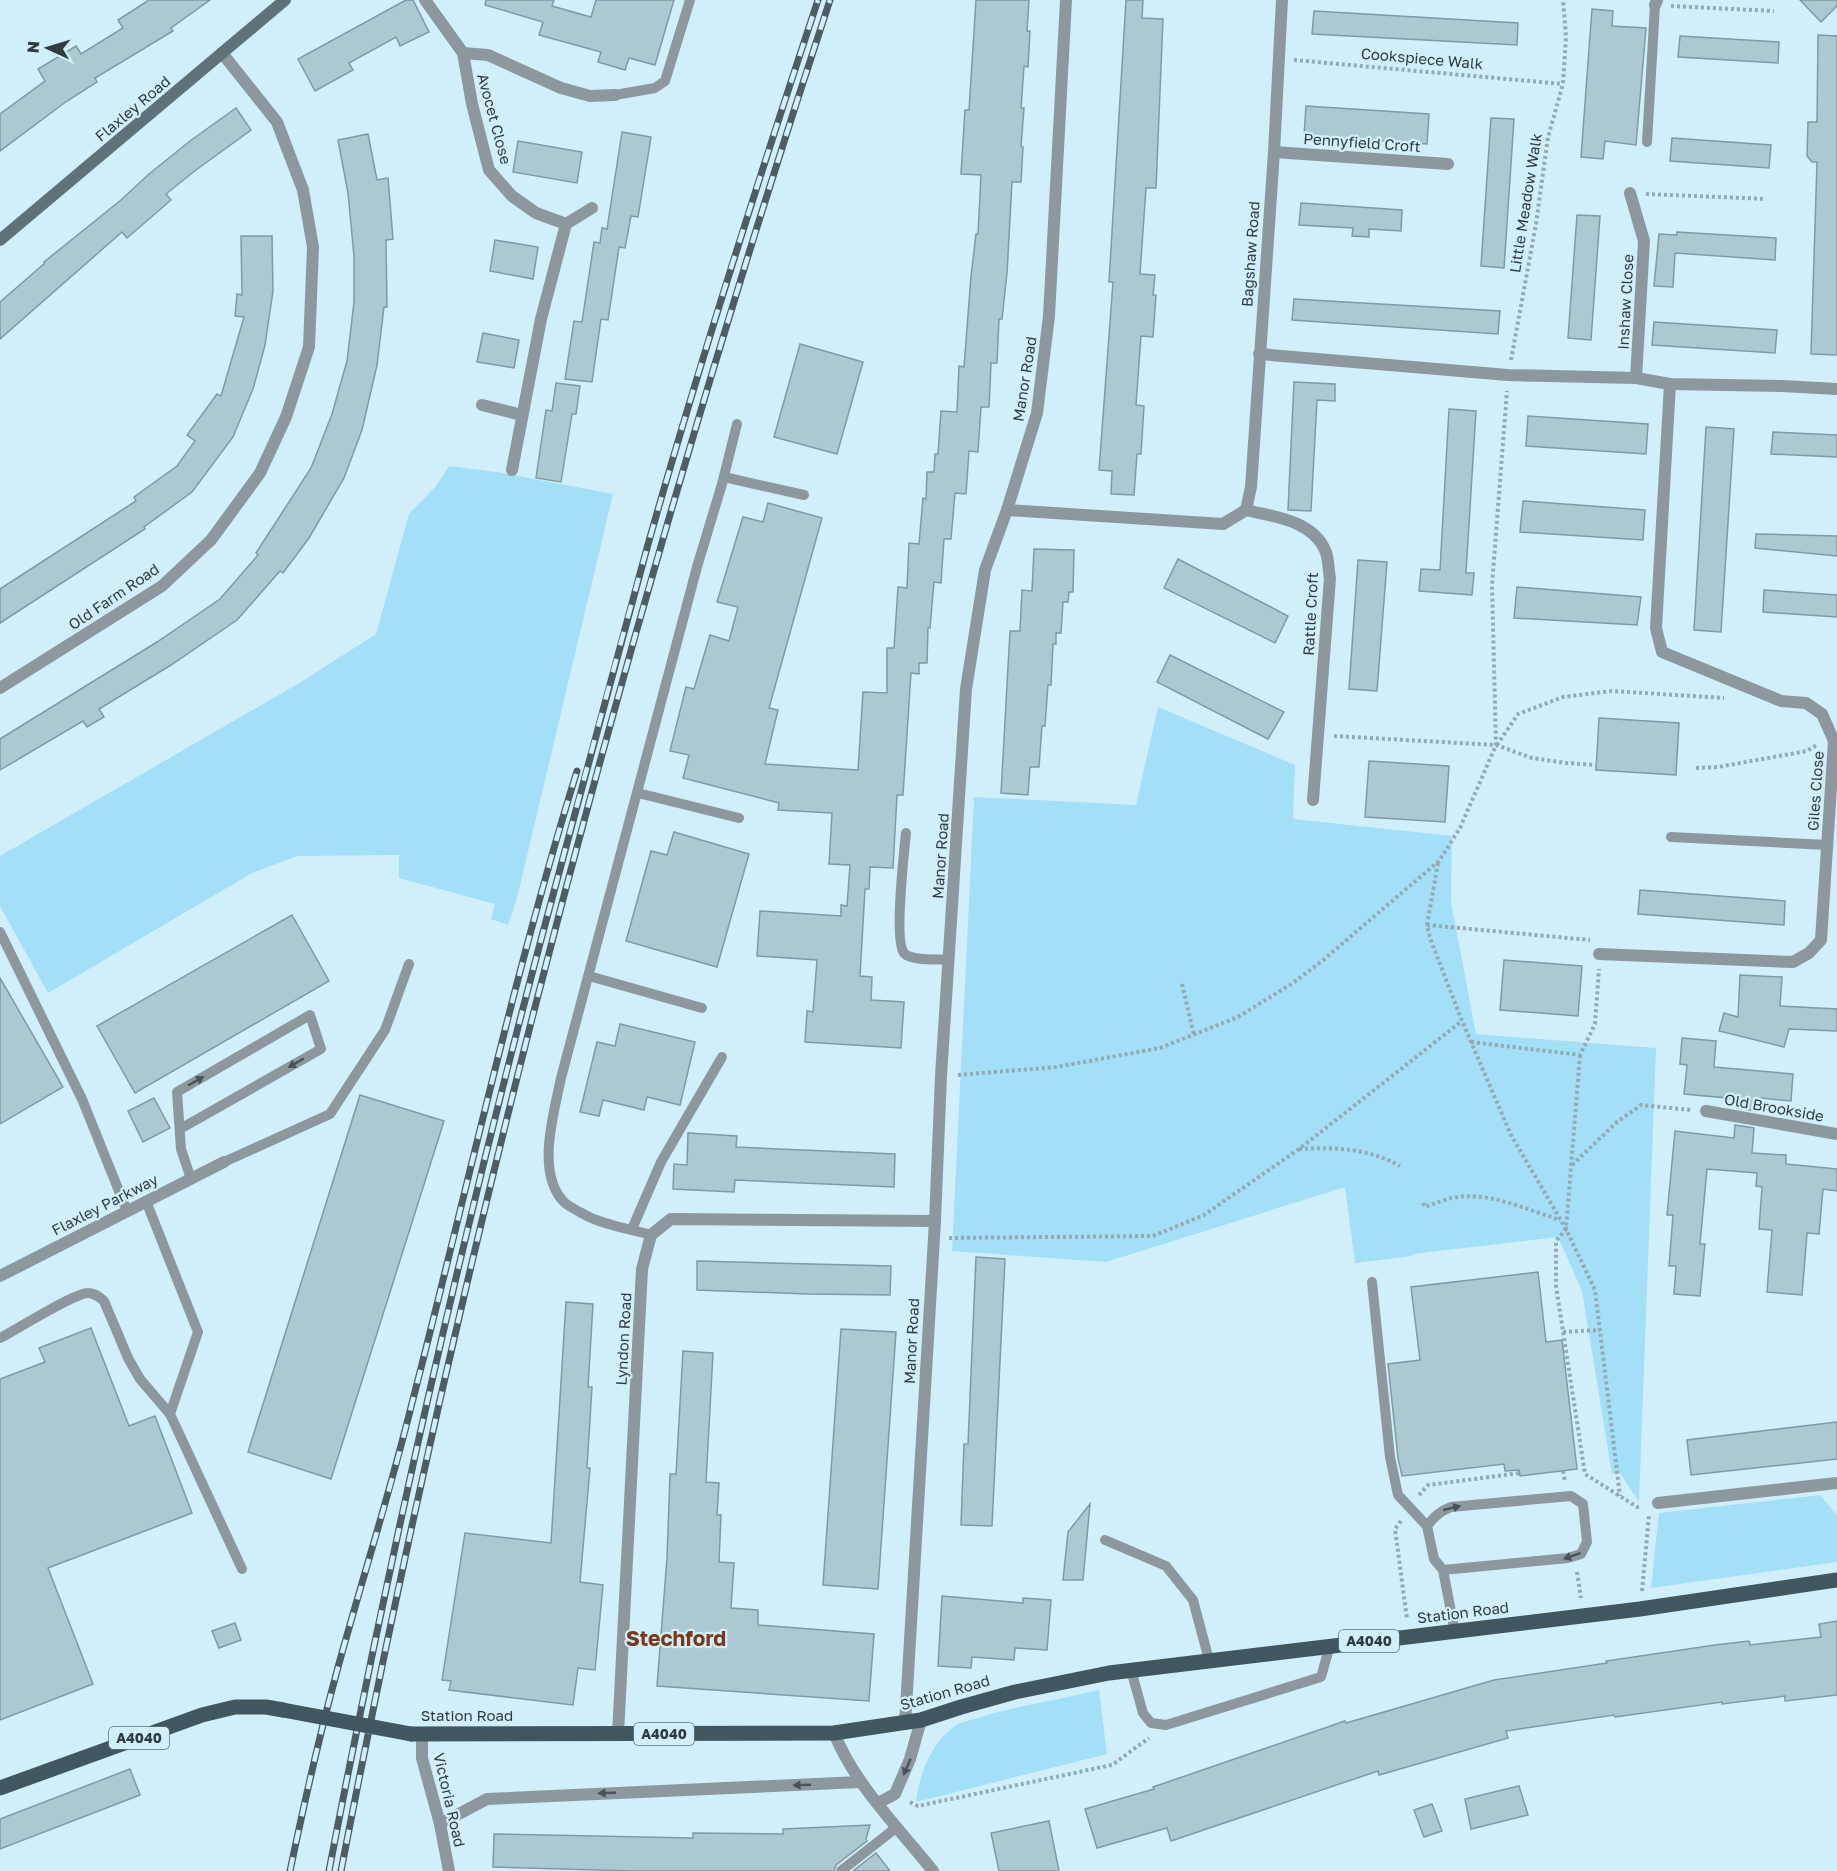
<svg xmlns="http://www.w3.org/2000/svg" width="1837" height="1871" viewBox="0 0 1837 1871" font-family="'Golos Text',sans-serif">
<rect width="100%" height="100%" fill="#d1eefb"/>
<!-- green -->
<g fill="#a3e0f8">
<polygon points="449,466 497,472 613,494 517,898 508,925 491,919 495,904 399,878 399,855 297,856 252,873 48,993 0,906 0,856 301,682 376,634 409,514 437,485"/>
<polygon points="1158,707 1295,765 1293,819 1452,836 1451,902 1476,1034 1656,1048 1639,1502 1620,1473 1612,1474 1582,1291 1558,1237 1413,1254 1412,1256 1355,1263 1345,1187 1106,1262 952,1251 974,797 1136,805"/>
<polygon points="1820,1495 1837,1515 1837,1562 1651,1588 1659,1513"/>
<path d="M1099,1690L1107,1754L916,1802C920,1773 930,1744 955,1726C962,1721 973,1720 981,1717C1020,1705 1059,1700 1099,1690Z"/>
</g>
<!-- building -->
<g fill="#abc8d3" stroke="#7e9aa5" stroke-width="1.5">
<polygon points="149,0 210,0 171,28 173,31 95,78 97,82 67,101 0,151 0,114 45,81 38,69 76,46 81,54 123,28 118,20"/>
<polygon points="406,0 413,0 429,32 400,46 396,37 349,63 353,70 315,91 298,59"/>
<polygon points="486,0 554,0 552,6 591,17 596,0 674,0 655,65 629,58 625,70 598,62 601,52 539,35 543,22 485,5"/>
<polygon points="976,0 1029,0 1027,31 1030,31 1028,67 1024,66 1021,108 1024,108 1021,146 1023,147 1021,182 1012,182 1007,273 1002,319 999,319 997,363 991,363 989,407 981,407 978,452 969,451 966,494 955,493 951,539 944,539 941,583 934,582 930,628 928,628 927,663 919,663 919,674 911,673 903,795 897,795 893,868 870,867 869,889 865,889 860,976 872,977 871,1000 904,1002 901,1048 805,1042 807,1011 813,1012 817,960 757,956 760,911 841,916 841,905 847,906 850,865 829,864 832,813 778,810 779,803 683,778 689,755 670,751 686,687 694,689 710,635 729,641 738,607 717,602 743,517 763,522 768,503 822,518 769,708 778,710 765,764 858,770 863,692 887,693 887,648 894,648 898,587 907,588 909,543 919,544 923,498 926,499 927,472 934,472 935,454 938,454 941,411 957,412 959,366 964,367 971,276 976,234 978,234 981,175 961,174 965,110 969,110"/>
<polygon points="1126,0 1143,0 1142,18 1163,19 1156,188 1146,188 1140,274 1155,275 1153,295 1156,295 1153,337 1141,336 1136,405 1144,406 1141,454 1137,454 1134,495 1111,494 1112,471 1099,470 1113,282 1109,282"/>
<polygon points="1800,0 1837,0 1837,6 1821,22"/>
<polygon points="1592,9 1613,11 1612,26 1646,28 1636,145 1605,141 1603,159 1581,157"/>
<polygon points="1314,11 1518,23 1517,45 1312,34"/>
<polygon points="1818,35 1837,36 1837,355 1811,354 1817,162 1812,162 1807,156 1808,122 1817,122"/>
<polygon points="1680,36 1779,42 1778,63 1678,57"/>
<polygon points="1306,106 1429,114 1427,144 1304,136"/>
<polygon points="236,108 251,130 196,170 166,194 171,200 127,238 122,232 0,339 0,302 45,263 44,262 121,200 149,174 190,141"/>
<polygon points="1491,118 1514,119 1504,268 1481,266"/>
<polygon points="622,132 651,137 638,217 631,216 625,248 619,247 608,320 601,319 592,382 565,379 574,321 582,322 594,242 600,243 602,228 607,229"/>
<polygon points="368,134 377,180 388,178 393,239 386,240 387,307 384,307 377,365 362,430 344,478 309,538 283,573 280,571 237,620 171,665 99,709 104,717 87,727 83,721 0,770 0,739 157,642 220,599 258,555 256,553 311,468 332,414 347,361 354,302 354,256 348,193 338,140"/>
<polygon points="1672,138 1771,145 1769,168 1670,161"/>
<polygon points="518,141 582,152 577,183 513,172"/>
<polygon points="1301,203 1402,210 1401,231 1369,229 1369,237 1352,236 1353,228 1299,225"/>
<polygon points="1577,215 1600,216 1591,340 1568,338"/>
<polygon points="1677,232 1776,238 1775,260 1675,253 1673,287 1654,286 1659,234 1677,235"/>
<polygon points="241,236 272,236 273,291 265,345 253,389 233,437 192,492 144,527 145,529 0,623 0,589 136,501 134,497 177,466 195,441 187,435 217,394 221,396 244,317 235,316 237,294 242,295"/>
<polygon points="495,240 538,247 533,279 490,271"/>
<polygon points="1294,299 1500,311 1498,334 1292,320"/>
<polygon points="1654,322 1777,330 1775,353 1652,345"/>
<polygon points="483,333 519,340 514,368 477,362"/>
<polygon points="800,344 863,362 837,454 774,437"/>
<polygon points="1294,382 1335,384 1335,401 1317,400 1311,511 1288,510"/>
<polygon points="556,383 580,386 576,414 572,414 561,482 536,478 546,410 552,411"/>
<polygon points="1449,409 1476,411 1466,573 1474,573 1472,595 1419,591 1421,569 1440,570"/>
<polygon points="1528,416 1648,424 1646,454 1526,446"/>
<polygon points="1706,427 1734,429 1721,632 1694,630"/>
<polygon points="1773,432 1837,435 1837,457 1771,454"/>
<polygon points="1523,501 1645,510 1643,540 1520,532"/>
<polygon points="1756,534 1837,536 1837,556 1755,548"/>
<polygon points="1034,549 1074,550 1073,592 1069,592 1068,602 1063,602 1061,633 1056,633 1056,644 1053,644 1051,685 1048,685 1045,726 1042,726 1039,767 1030,767 1028,795 1001,793 1010,631 1020,631 1022,590 1032,591"/>
<polygon points="1178,559 1288,616 1275,643 1164,588"/>
<polygon points="1358,560 1387,562 1377,691 1349,689"/>
<polygon points="1517,587 1641,597 1637,625 1514,618"/>
<polygon points="1764,590 1837,595 1837,617 1763,612"/>
<polygon points="1170,655 1284,712 1268,739 1157,682"/>
<polygon points="1599,718 1679,723 1676,775 1596,770"/>
<polygon points="1369,761 1449,766 1445,822 1365,817"/>
<polygon points="674,832 749,854 717,967 626,941 651,851 667,855"/>
<polygon points="1640,890 1785,901 1784,925 1638,914"/>
<polygon points="292,915 329,981 135,1093 97,1026"/>
<polygon points="1504,960 1582,966 1578,1016 1500,1010"/>
<polygon points="1740,975 1782,977 1780,1006 1837,1009 1837,1031 1789,1029 1784,1047 1719,1031 1724,1013 1738,1017"/>
<polygon points="0,978 63,1087 0,1124"/>
<polygon points="620,1024 695,1042 680,1105 647,1097 644,1110 603,1100 599,1116 580,1112 597,1042 615,1046"/>
<polygon points="1682,1038 1716,1041 1714,1067 1793,1074 1791,1101 1761,1098 1760,1110 1755,1111 1737,1108 1738,1099 1684,1094 1687,1065 1680,1064"/>
<polygon points="360,1095 444,1121 331,1479 248,1452"/>
<polygon points="154,1098 170,1128 143,1142 128,1111"/>
<polygon points="1735,1125 1754,1128 1752,1153 1786,1155 1786,1164 1837,1169 1837,1191 1823,1189 1819,1234 1807,1233 1802,1295 1767,1292 1772,1230 1759,1229 1762,1187 1756,1186 1757,1173 1707,1169 1700,1244 1705,1244 1700,1296 1674,1294 1676,1266 1669,1266 1673,1215 1667,1215 1675,1131 1734,1138"/>
<polygon points="688,1133 737,1136 736,1147 895,1154 894,1187 735,1180 734,1192 673,1189 674,1164 687,1165"/>
<polygon points="976,1257 1005,1259 992,1526 961,1525 964,1444 968,1444"/>
<polygon points="697,1261 891,1266 890,1295 808,1294 697,1290"/>
<polygon points="1538,1272 1546,1342 1562,1340 1577,1469 1520,1476 1519,1470 1505,1471 1504,1464 1402,1476 1398,1458 1388,1364 1420,1360 1411,1287"/>
<polygon points="566,1302 593,1304 588,1387 592,1387 587,1468 590,1468 580,1582 603,1585 595,1670 578,1668 573,1705 449,1690 451,1681 442,1680 465,1533 551,1543"/>
<polygon points="91,1328 129,1426 155,1416 192,1513 48,1568 93,1684 0,1720 0,1379 45,1362 39,1348"/>
<polygon points="841,1329 896,1332 878,1589 823,1585"/>
<polygon points="683,1351 713,1353 706,1482 719,1483 717,1515 721,1515 719,1562 734,1563 731,1608 758,1610 758,1625 874,1634 869,1701 657,1686 667,1558 670,1474 676,1474"/>
<polygon points="1837,1422 1837,1459 1691,1475 1687,1440"/>
<polygon points="1090,1504 1083,1580 1063,1580 1068,1532"/>
<polygon points="942,1596 1023,1603 1023,1598 1051,1600 1047,1650 1015,1648 1014,1660 972,1657 971,1668 938,1666"/>
<polygon points="1837,1621 1837,1695 1785,1701 1785,1696 1722,1704 1722,1702 1615,1717 1614,1715 1506,1731 1508,1738 1379,1775 1378,1771 1171,1841 1167,1828 1097,1848 1085,1809 1154,1789 1153,1787 1345,1721 1346,1723 1494,1680 1607,1663 1606,1661 1715,1645 1749,1641 1750,1645 1821,1637 1819,1624"/>
<polygon points="235,1623 241,1640 219,1648 212,1631"/>
<polygon points="130,1769 140,1795 0,1849 0,1819"/>
<polygon points="1519,1786 1528,1815 1471,1829 1465,1799"/>
<polygon points="1432,1804 1442,1831 1424,1837 1414,1810"/>
<polygon points="1049,1821 1059,1871 999,1871 991,1833"/>
<polygon points="870,1825 866,1839 867,1841 836,1865 834,1871 634,1871 493,1867 494,1834 693,1838 693,1833 783,1834 783,1829"/>
<polygon points="876,1853 890,1871 853,1871"/>
</g>
<g fill="none" stroke-linecap="round" stroke-linejoin="round">
<!-- path -->
<g stroke="#93a9b3" stroke-width="4" stroke-dasharray="3 3" stroke-linecap="butt">
<polyline points="1671,6 1774,11"/>
<polyline points="1294,60 1563,84"/>
<polyline points="1646,194 1766,199"/>
<polyline points="1511,360 1536,224 1548,137 1563,84 1566,37 1563,0"/>
<polyline points="1334,736 1496,745 1532,758 1566,763 1597,765"/>
<polyline points="1497,745 1518,714 1563,697 1612,691 1724,698"/>
<polyline points="1696,768 1718,767 1807,751 1818,744"/>
<polyline points="1438,863 1427,925 1430,938 1462,1021 1511,1135 1566,1229 1595,1290 1620,1496"/>
<polyline points="1427,925 1590,940"/>
<polyline points="1182,984 1194,1035"/>
<polyline points="1471,1042 1580,1055 1595,1024 1599,969"/>
<polyline points="1580,1055 1566,1229 1556,1241 1556,1286 1585,1474 1637,1507 1642,1506"/>
<polyline points="958,1075 1056,1067 1160,1048 1238,1017 1293,983 1322,961 1439,861 1460,828 1496,745 1492,585 1507,391"/>
<path d="M1299,1149C1334,1147 1368,1148 1400,1166"/>
<polyline points="1572,1165 1617,1122 1641,1105 1691,1110"/>
<path d="M1423,1203L1425,1207C1434,1204 1443,1200 1452,1198C1487,1190 1527,1210 1560,1220"/>
<polyline points="949,1238 1153,1236 1204,1215 1299,1149 1462,1021"/>
<polyline points="1563,1332 1600,1330"/>
<polyline points="1563,1471 1565,1481"/>
<polyline points="1419,1495 1428,1485 1520,1473"/>
<polyline points="1401,1521 1395,1529 1407,1619"/>
<polyline points="1577,1572 1581,1598"/>
<polyline points="1642,1591 1649,1515"/>
<polyline points="910,1802 918,1806 1112,1765 1149,1738"/>
</g>
<!-- lane -->
<g stroke="#8c989d" stroke-width="10">
<polyline points="615,95 655,88 665,81 690,0"/>
<polyline points="1647,142 1655,5"/>
<polyline points="724,477 804,495"/>
<polyline points="638,793 739,818"/>
<path d="M906,833C904,853 894,941 904,953C910,961 939,959 949,960"/>
<polyline points="1671,837 1827,845"/>
<polyline points="0,932 82,1099 127,1211"/>
<polyline points="589,976 702,1008"/>
<polyline points="180,1129 321,1049 310,1015 177,1092 181,1149 191,1179"/>
<polyline points="224,1162 330,1114 385,1030 409,964"/>
<polyline points="146,1201 198,1332 170,1414 242,1569"/>
<polyline points="632,1229 661,1162 722,1057"/>
<path d="M651,1235C631,1229 608,1226 589,1217C582,1213 571,1208 565,1203C535,1174 554,1113 561,1078L697,567L722,484L737,424"/>
<polyline points="1372,1282 1390,1457 1398,1495 1427,1526"/>
<path d="M0,1338C16,1330 74,1293 88,1293C95,1293 99,1297 104,1301L128,1358L140,1379L170,1414"/>
<polyline points="1105,1540 1166,1566 1193,1600 1209,1660"/>
<path d="M1443,1570L1568,1558L1581,1554L1587,1542L1583,1504L1571,1496L1451,1507C1440,1511 1434,1517 1427,1526L1434,1559L1443,1570L1455,1632"/>
<polyline points="1131,1670 1143,1713 1151,1723 1166,1725 1321,1677 1330,1645"/>
<polyline points="841,1871 897,1827"/>
</g>
<!-- street -->
<g stroke="#8c989d" stroke-width="12">
<polyline points="425,0 463,53 488,55 561,88 590,96 615,95"/>
<polyline points="1655,5 1657,0"/>
<polyline points="463,53 472,104 489,170 512,196 536,213 566,224 541,319 512,470"/>
<polyline points="1274,152 1448,164"/>
<polyline points="1630,193 1644,241 1636,378"/>
<polyline points="566,224 592,208"/>
<polyline points="1259,354 1508,375 1636,378 1670,384 1782,386 1837,389"/>
<polyline points="482,405 522,415"/>
<path d="M1007,510L1223,524L1246,510C1274,517 1312,520 1325,550C1329,558 1328,569 1330,578L1313,800"/>
<polyline points="1246,510 1251,487 1274,152 1282,0"/>
<polyline points="0,688 162,586 211,540 260,473 286,417 309,347 313,247 303,190 277,122 222,53"/>
<polyline points="1599,954 1793,962 1809,953 1821,940 1834,741 1822,714 1806,703 1781,701 1662,652 1656,628 1670,384"/>
<polyline points="1706,1111 1837,1134"/>
<polyline points="0,1276 224,1162"/>
<polyline points="1658,1503 1837,1483"/>
<polyline points="905,1724 935,1221 941,1076 966,689 985,570 1007,510 1037,413 1049,316 1066,0"/>
<path d="M834,1733C855,1785 898,1827 933,1871"/>
<polyline points="618,1734 642,1269 651,1235 671,1219 935,1221"/>
<polyline points="422,1735 422,1758 440,1824 449,1871"/>
<polyline points="878,1803 895,1794 910,1759 921,1720"/>
<polyline points="440,1824 487,1799 860,1782"/>
</g>
<!-- secondary -->
<polyline stroke="#607279" stroke-width="12" points="0,240 285,0"/>
<!-- primary -->
<g stroke="#41575f" stroke-width="15">
<polyline points="411,1734 834,1733 921,1720 961,1707 1015,1692 1109,1673 1640,1609 1837,1580"/>
<polyline points="0,1788 202,1715 235,1707 266,1707 283,1710"/>
</g>
<defs>
<g id="rail">
<path d="M290,1871C304,1804 319,1737 337,1671C361,1583 389,1496 411,1407C466,1195 512,981 577,771"/>
<path d="M329,1871C392,1543 466,1217 553,895C584,779 615,663 647,548C699,364 758,181 818,0"/>
<path d="M341,1871C463,1238 628,613 830,0"/>
</g>
</defs>
<!-- rail casing -->
<use href="#rail" stroke="#4e5d64" stroke-width="7"/>
<!-- rail -->
<use href="#rail" stroke="#d1eefb" stroke-width="4.5" stroke-dasharray="14" stroke-linecap="butt"/>
<!-- primary-bridge -->
<polyline stroke="#41575f" stroke-width="15" points="283,1710 411,1734"/>
</g>
<!-- one-way arrows -->
<defs><path id="oneway-solid" d="M-6-.8H1V-3.2L6.5 0L1 3.2V.8H-6Z" transform="scale(1.5)"/></defs>
<g fill="#475358">
<use href="#oneway-solid" transform="translate(296 1063) rotate(150)"/>
<use href="#oneway-solid" transform="translate(196 1081) rotate(-30)"/>
<use href="#oneway-solid" transform="translate(1452 1508) rotate(-13)"/>
<use href="#oneway-solid" transform="translate(1572 1556) rotate(161)"/>
<use href="#oneway-solid" transform="translate(907 1767) rotate(114)"/>
<use href="#oneway-solid" transform="translate(802 1785) rotate(178)"/>
<use href="#oneway-solid" transform="translate(607 1793) rotate(178)"/>
</g>
<g text-anchor="middle" stroke-width="4.5" stroke-linejoin="round" paint-order="stroke">
<!-- shield labels -->
<g fill="#d1eefb" stroke="#607179" stroke-width="1.5">
<rect x="1339" y="1630" width="60" height="22" rx="4.5"/>
<rect x="634" y="1723" width="60" height="22" rx="4.5"/>
<rect x="109" y="1727" width="60" height="22" rx="4.5"/>
</g>
<g font-size="14" font-weight="bold" fill="#303c41">
<text x="1369" y="1646">A4040</text>
<text x="664" y="1739">A4040</text>
<text x="139" y="1743">A4040</text>
</g>
<!-- street labels -->
<g font-size="15" fill="#303c41" stroke="#d1eefb">
<text transform="translate(1422 59) rotate(5)" y="5">Cookspiece Walk</text>
<text transform="translate(133 109) rotate(-40)" y="5">Flaxley Road</text>
<text transform="translate(494 119) rotate(75)" y="5">Avocet Close</text>
<text transform="translate(1362 143) rotate(4)" y="5">Pennyfield Croft</text>
<text transform="translate(1526 203) rotate(-81)" y="5">Little Meadow Walk</text>
<text transform="translate(1251 254) rotate(-86)" y="5">Bagshaw Road</text>
<text transform="translate(1626 302) rotate(-87)" y="5">Inshaw Close</text>
<text transform="translate(1025 379) rotate(-81)" y="5">Manor Road</text>
<text transform="translate(114 597) rotate(-34)" y="5">Old Farm Road</text>
<text transform="translate(1311 614) rotate(-87)" y="5">Rattle Croft</text>
<text transform="translate(1816 791) rotate(-86)" y="5">Giles Close</text>
<text transform="translate(941 856) rotate(-86)" y="5">Manor Road</text>
<text transform="translate(1774 1108) rotate(10)" y="5">Old Brookside</text>
<text transform="translate(105 1205) rotate(-27)" y="5">Flaxley Parkway</text>
<text transform="translate(624 1339) rotate(-87)" y="5">Lyndon Road</text>
<text transform="translate(912 1341) rotate(-87)" y="5">Manor Road</text>
<text transform="translate(1463 1613) rotate(-7)" y="5">Station Road</text>
<text transform="translate(945 1693) rotate(-16)" y="5">Station Road</text>
<text x="467" y="1721">Station Road</text>
<text transform="translate(449 1800) rotate(77)" y="5">Victoria Road</text>
</g>
<!-- district labels -->
<g font-size="21" font-weight="bold" fill="#7a391a" stroke="#d1eefb">
<text x="676" y="1646">Stechford</text>
</g>
</g>
<!-- north arrow -->
<g transform="translate(48 48) rotate(274)" stroke="#d1eefb" stroke-width="4.5" paint-order="stroke">
<path d="M0-4.5L10 22L0 15L-10 22Z" fill="#303c41"/>
<text y="-9" font-size="16" font-weight="bold" text-anchor="middle" fill="#303c41">N</text>
</g>
</svg>
